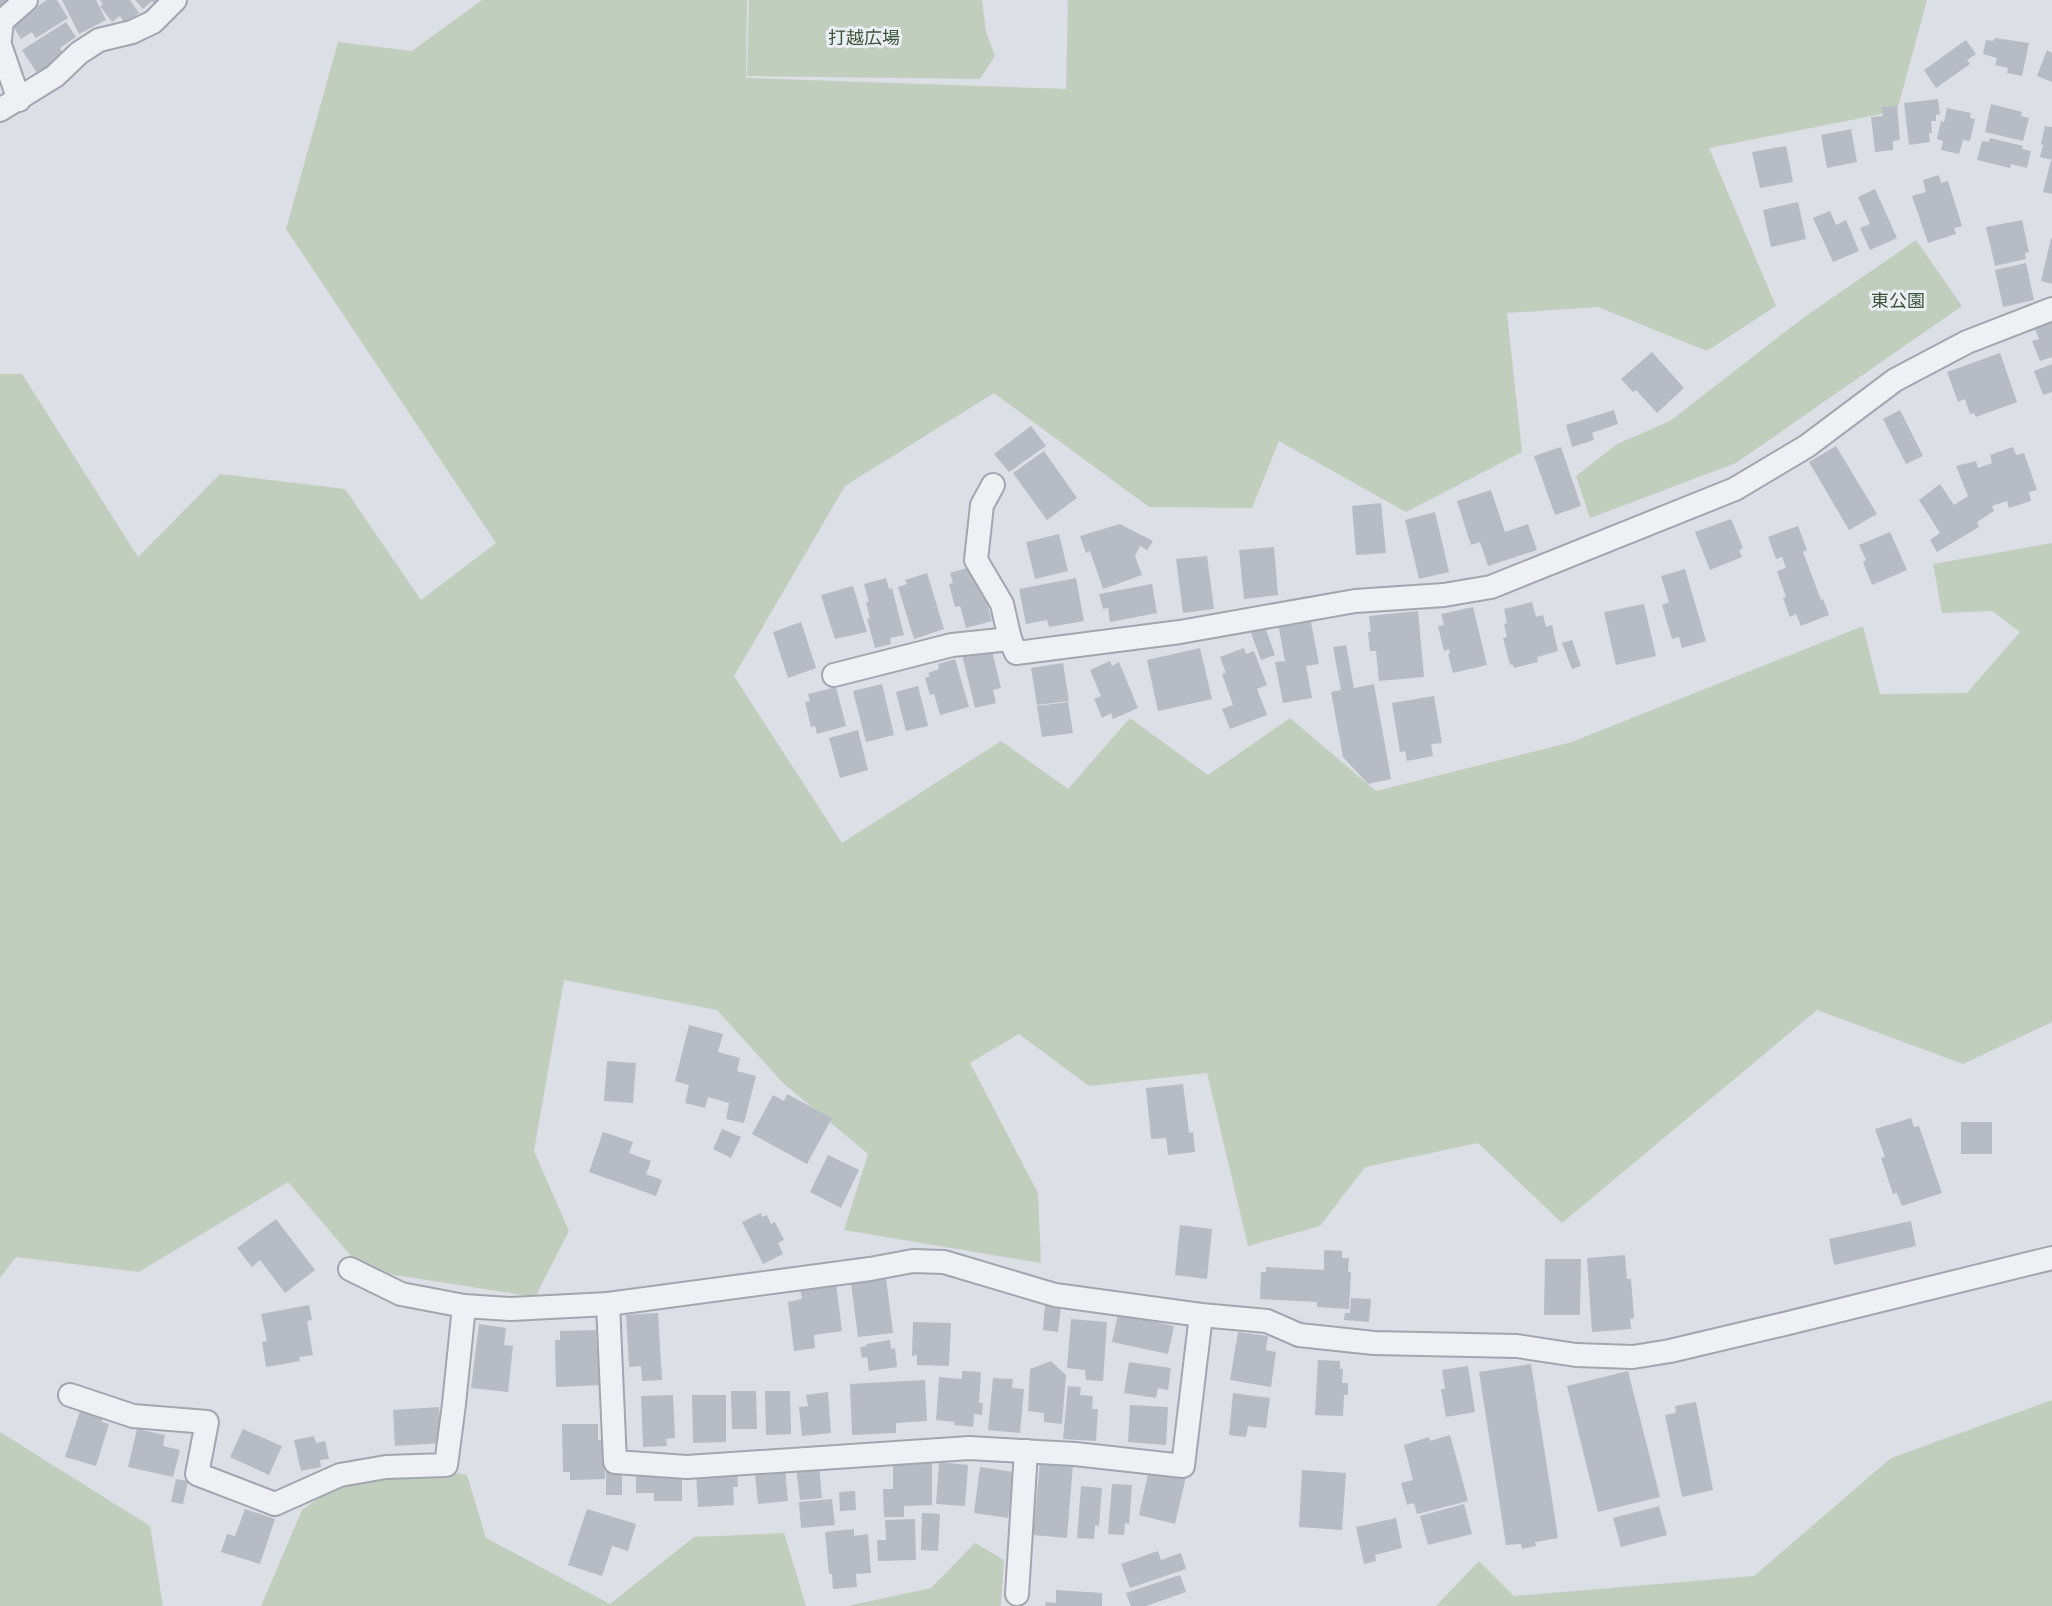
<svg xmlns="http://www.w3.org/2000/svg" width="2052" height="1606" viewBox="0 0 2052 1606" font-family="'Varela Round','Noto Sans JP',sans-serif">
<rect width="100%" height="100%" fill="#dcdfe5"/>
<!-- green -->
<g fill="#c1cebe">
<polygon points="482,0 747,0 746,78 1066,89 1068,0 1927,0 1897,111 1709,148 1776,306 1707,351 1598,307 1507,313 1522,452 1406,512 1279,441 1252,508 1149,507 994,393 845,486 734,676 842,843 1001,741 1068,789 1130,718 1208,775 1290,718 1376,791 1572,742 1863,626 1880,694 1967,693 2020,632 1992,611 1942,613 1933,564 2052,543 2052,1022 1963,1064 1817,1010 1562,1223 1478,1143 1365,1167 1320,1226 1248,1246 1207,1073 1089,1086 1019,1034 970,1063 1038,1193 1041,1263 844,1230 868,1154 783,1083 717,1010 564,980 534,1151 569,1231 535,1297 363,1270 288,1182 139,1272 16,1257 0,1278 0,374 22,374 138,557 220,474 345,489 421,600 496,543 286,229 338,42 412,51"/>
<polygon points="749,0 982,0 986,32 995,56 980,79 747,76"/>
<polygon points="1916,240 1962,306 1736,463 1590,518 1576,476 1617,444 1670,421 1803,318"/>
<polygon points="2052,1400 2052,1606 1436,1606 1479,1561 1514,1596 1754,1576 1891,1458"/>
<polygon points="0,1432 150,1526 163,1606 0,1606"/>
<polygon points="377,1457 467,1475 486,1538 610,1604 694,1537 784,1533 806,1606 261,1606 302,1510"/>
<polygon points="975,1543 1004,1560 1001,1606 847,1606 931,1588"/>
</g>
<!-- building -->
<g fill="#b7bbc4">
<polygon points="0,0 11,0 3,7 0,7"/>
<polygon points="47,0 57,0 68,18 36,38 32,32 21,39 11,23"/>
<polygon points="62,0 96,0 106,20 79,34"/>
<polygon points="100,0 130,0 139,13 125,23 120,16 112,22 100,6 103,4"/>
<polygon points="135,0 159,0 154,4 152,1 143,9"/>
<polygon points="66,22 76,37 60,48 63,53 54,58 56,61 37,73 22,50"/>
<polygon points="1995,38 2029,43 2022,76 2007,73 2008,68 1995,65 1997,58 1983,54 1986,40 1993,41"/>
<polygon points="1966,40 1976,54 1967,60 1970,64 1936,88 1924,70"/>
<polygon points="2047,50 2052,53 2052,82 2037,76"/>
<polygon points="1938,99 1940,114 1936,115 1936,121 1931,121 1932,133 1929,133 1930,142 1909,145 1904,103"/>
<polygon points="1991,104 2022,112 2021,116 2029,118 2023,141 1985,132"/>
<polygon points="1897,106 1900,140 1893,141 1893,150 1875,152 1871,117 1883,116 1882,107"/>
<polygon points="1947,108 1971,113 1970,118 1975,119 1970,141 1963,140 1959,154 1941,150 1943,141 1937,139 1941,121 1944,122"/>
<polygon points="2045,126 2052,127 2052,160 2040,157 2043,145 2041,144"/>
<polygon points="1851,129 1857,162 1827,168 1821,135"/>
<polygon points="1990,138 2023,146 2022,149 2031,151 2027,168 2011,164 2010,168 1977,160 1982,141 1989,142"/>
<polygon points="1786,146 1793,182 1760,188 1752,152"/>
<polygon points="2051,160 2052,161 2052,194 2043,192"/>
<polygon points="1939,175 1941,183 1948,181 1962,226 1954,228 1956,234 1928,243 1912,196 1926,192 1923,180"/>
<polygon points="1875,189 1897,238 1870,250 1860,228 1870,224 1858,197"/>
<polygon points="1798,202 1806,239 1771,247 1763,210"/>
<polygon points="1830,211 1836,225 1846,220 1859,251 1833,262 1813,218"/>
<polygon points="2022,220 2029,252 2025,253 2026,259 1995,266 1986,227"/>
<polygon points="2051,238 2052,238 2052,284 2041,281"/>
<polygon points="2026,263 2034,300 2003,307 1995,270"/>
<polygon points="2052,320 2052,357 2040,361 2032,341 2039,339 2034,327"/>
<polygon points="1652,352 1684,388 1657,413 1636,390 1633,392 1621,379"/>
<polygon points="2000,353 2017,402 1976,417 1974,413 1970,414 1965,399 1958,402 1947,372"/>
<polygon points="2052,364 2052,392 2043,395 2034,371"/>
<polygon points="1614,410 1618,424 1592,433 1594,440 1572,447 1566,425"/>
<polygon points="1900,410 1923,456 1906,464 1883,419"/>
<polygon points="1031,426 1046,446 1009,472 994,454"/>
<polygon points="1836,446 1877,514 1849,530 1809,462"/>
<polygon points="1561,447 1581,506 1555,515 1534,456"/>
<polygon points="2013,447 2016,455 2024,453 2037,490 2029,492 2031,501 2009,508 2007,501 1992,506 1994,511 1977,522 1979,527 1937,552 1930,540 1940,533 1919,500 1940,484 1954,505 1968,496 1956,466 1976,461 1978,468 1992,463 1990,455"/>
<polygon points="1044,451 1077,498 1047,520 1013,473"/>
<polygon points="1491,490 1505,532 1528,524 1537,550 1488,566 1480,542 1471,545 1457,501"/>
<polygon points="1381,503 1386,553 1356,555 1352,506"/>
<polygon points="1435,512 1449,572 1419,579 1405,520"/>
<polygon points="1731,519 1743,548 1739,550 1742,557 1710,570 1695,532"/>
<polygon points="1120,524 1153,541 1147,550 1140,546 1135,556 1142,575 1103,589 1090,551 1086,553 1080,536"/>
<polygon points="1798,526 1807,550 1803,552 1821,600 1823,599 1829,615 1801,626 1796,614 1790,617 1783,598 1786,597 1777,571 1786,568 1782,557 1776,559 1768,537"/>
<polygon points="1890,532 1907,570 1872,585 1863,562 1866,560 1859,545"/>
<polygon points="1059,534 1068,571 1035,579 1026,542"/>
<polygon points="1274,547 1278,595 1244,599 1239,550"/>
<polygon points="1207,556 1214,609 1183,613 1176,559"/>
<polygon points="970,567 974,582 981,580 992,621 966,628 960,606 955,607 949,584 953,583 950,573"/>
<polygon points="1685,569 1706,641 1682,648 1679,637 1672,639 1662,605 1669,602 1661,576"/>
<polygon points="927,573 944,629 914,639 898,587 907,584 905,580"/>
<polygon points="886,578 889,589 892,588 904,635 890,638 891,644 875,648 867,619 870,618 866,602 869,602 864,584"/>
<polygon points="1076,578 1084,621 1049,627 1047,620 1026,624 1019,589"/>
<polygon points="1152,584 1157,613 1110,622 1108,608 1103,609 1099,594"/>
<polygon points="853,586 867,632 835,639 821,595"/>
<polygon points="1532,602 1536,617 1543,615 1546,627 1552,625 1558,651 1537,657 1538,662 1514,668 1512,664 1510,665 1503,638 1507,637 1504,624 1507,623 1504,609"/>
<polygon points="1644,604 1656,656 1616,665 1604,612"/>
<polygon points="1473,607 1487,665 1453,673 1448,654 1450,654 1449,649 1444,651 1438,626 1444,625 1441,614"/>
<polygon points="1418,611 1424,677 1379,681 1376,651 1370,651 1368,632 1371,632 1369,616"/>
<polygon points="1310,617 1319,664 1306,666 1312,698 1283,703 1275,662 1285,661 1278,623"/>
<polygon points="801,622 816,668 788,678 773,632"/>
<polygon points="1265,627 1275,655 1261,660 1251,633"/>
<polygon points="1572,640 1581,666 1572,669 1562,643"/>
<polygon points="1346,645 1354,688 1374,684 1391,779 1368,784 1343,757 1331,692 1341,690 1333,647"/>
<polygon points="991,647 1001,688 993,690 996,703 975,708 962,655"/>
<polygon points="1200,648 1212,699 1158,711 1147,660"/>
<polygon points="1244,648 1246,654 1254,651 1267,685 1257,689 1267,715 1230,729 1222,709 1233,705 1222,674 1226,673 1220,657"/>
<polygon points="955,659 969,707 940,715 934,694 930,695 925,678 930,676 928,673 939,669 938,664"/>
<polygon points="1110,661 1112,666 1119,662 1138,708 1113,719 1111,713 1102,718 1094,699 1101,696 1090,670"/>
<polygon points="1063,663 1069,701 1037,705 1031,668"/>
<polygon points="882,684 894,735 866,742 853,691"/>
<polygon points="918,686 928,726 906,731 896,692"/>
<polygon points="836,687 846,726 817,734 815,726 811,727 805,702 810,701 808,694"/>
<polygon points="1434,696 1442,743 1431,744 1433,756 1407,761 1405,751 1400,752 1392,703"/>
<polygon points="1068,702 1073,733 1042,737 1037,706"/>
<polygon points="858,730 868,770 840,778 829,738"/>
<polygon points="689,1025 723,1034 718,1052 740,1058 737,1071 756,1076 744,1123 726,1119 729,1103 708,1097 705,1108 685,1103 689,1085 675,1081"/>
<polygon points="607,1061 636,1063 633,1103 604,1101"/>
<polygon points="1183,1084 1189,1133 1193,1132 1195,1152 1168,1155 1166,1138 1151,1139 1146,1088"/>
<polygon points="787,1094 832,1118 807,1164 752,1134 773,1095 784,1101"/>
<polygon points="1911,1118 1914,1127 1919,1126 1942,1193 1902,1206 1897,1193 1893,1194 1881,1158 1885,1157 1875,1129"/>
<rect x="1961" y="1122" width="31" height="32"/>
<polygon points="722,1129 741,1137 731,1158 713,1149"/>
<polygon points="603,1132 633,1142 629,1153 651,1161 646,1174 662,1180 656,1196 589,1172"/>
<polygon points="828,1155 859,1170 841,1208 810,1192"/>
<polygon points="761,1213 762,1217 767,1215 771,1224 775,1222 784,1240 778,1243 783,1254 763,1264 742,1222"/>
<polygon points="276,1219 315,1270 285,1293 260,1260 252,1267 237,1248"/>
<polygon points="1911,1221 1916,1246 1834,1265 1829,1239"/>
<polygon points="1180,1225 1212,1229 1207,1279 1175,1275"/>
<polygon points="1324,1250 1342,1251 1342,1258 1349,1258 1348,1272 1351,1272 1349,1309 1317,1307 1317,1302 1260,1299 1261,1272 1266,1272 1266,1267 1324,1270"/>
<polygon points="1625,1255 1627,1279 1631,1279 1634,1318 1630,1319 1631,1329 1592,1332 1587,1258"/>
<polygon points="1545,1259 1581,1259 1580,1315 1544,1315"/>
<polygon points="886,1278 893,1333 858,1337 851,1283"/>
<polygon points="836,1283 842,1331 814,1335 815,1348 794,1351 788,1302 802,1299 800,1287"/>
<polygon points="1351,1298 1371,1299 1369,1322 1344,1320 1345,1313 1350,1313"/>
<polygon points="309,1305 312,1320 307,1321 313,1355 299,1357 300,1361 266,1367 262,1342 267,1341 261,1314"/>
<polygon points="1045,1305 1061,1306 1058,1332 1043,1330"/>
<polygon points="658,1313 662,1380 642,1381 641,1366 629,1367 626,1315"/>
<polygon points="1118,1314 1174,1326 1168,1354 1112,1342"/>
<polygon points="1071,1319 1107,1322 1103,1381 1086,1380 1085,1370 1067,1368"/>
<polygon points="913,1322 951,1323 949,1366 917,1365 917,1355 912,1356"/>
<polygon points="479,1324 506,1328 504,1345 513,1346 508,1392 471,1388"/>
<polygon points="596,1330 597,1351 600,1351 601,1385 556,1387 555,1340 560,1340 560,1331"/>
<polygon points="1238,1332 1268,1336 1266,1350 1276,1352 1271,1387 1230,1380"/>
<polygon points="890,1340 891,1349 895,1348 897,1367 869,1371 867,1357 862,1358 860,1347 867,1346 866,1344"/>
<polygon points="1318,1360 1340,1361 1340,1369 1343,1369 1342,1383 1348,1383 1348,1395 1344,1395 1343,1416 1315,1415"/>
<polygon points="1051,1361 1066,1375 1062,1424 1044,1422 1044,1413 1028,1411 1030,1369"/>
<polygon points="1129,1362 1171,1368 1168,1390 1158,1388 1156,1398 1124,1393"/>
<polygon points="1531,1364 1558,1538 1535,1542 1536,1546 1522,1549 1521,1544 1506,1545 1479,1372"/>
<polygon points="1468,1366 1475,1412 1446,1417 1441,1389 1445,1389 1442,1370"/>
<polygon points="962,1371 981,1372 979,1403 983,1403 982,1415 974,1414 973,1427 954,1425 955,1422 936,1420 939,1377 962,1379"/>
<polygon points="1628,1371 1660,1497 1598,1512 1567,1386"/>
<polygon points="993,1378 1013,1379 1012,1388 1024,1389 1020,1433 988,1430"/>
<polygon points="925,1380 927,1421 896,1423 896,1433 852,1435 850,1384"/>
<polygon points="1068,1386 1081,1387 1080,1395 1093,1396 1092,1409 1098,1409 1096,1441 1063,1439"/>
<polygon points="731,1391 756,1391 757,1429 732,1429"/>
<polygon points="765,1391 790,1391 791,1434 766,1435"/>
<polygon points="828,1392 831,1433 802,1436 799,1407 808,1406 806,1395"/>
<polygon points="1233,1393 1270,1398 1266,1428 1248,1426 1246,1437 1229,1435"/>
<polygon points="673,1395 675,1438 666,1439 667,1446 643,1447 641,1396"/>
<polygon points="692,1395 726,1395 726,1442 693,1443"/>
<polygon points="1696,1402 1713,1490 1682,1497 1665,1415 1676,1413 1675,1406"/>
<polygon points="1130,1405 1168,1407 1166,1445 1128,1442"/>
<polygon points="439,1407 441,1443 395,1446 393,1410"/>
<polygon points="81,1408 104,1416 102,1422 109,1424 96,1466 65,1457"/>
<polygon points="562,1424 598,1424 598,1440 604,1440 605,1479 570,1480 570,1472 563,1472"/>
<polygon points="137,1429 165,1435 163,1446 180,1450 173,1477 128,1467"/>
<polygon points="243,1429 282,1446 269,1475 230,1457"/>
<polygon points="1450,1435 1468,1501 1417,1514 1414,1503 1407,1505 1401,1483 1413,1480 1404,1445 1429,1437 1430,1441"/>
<polygon points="314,1436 316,1443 325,1441 329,1459 320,1460 321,1467 301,1471 294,1440"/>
<polygon points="893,1462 932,1462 932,1505 904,1506 904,1517 884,1517 883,1489 893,1489"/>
<polygon points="939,1462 968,1465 965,1506 936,1504"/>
<polygon points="1040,1462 1073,1465 1067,1538 1033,1535"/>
<polygon points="819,1465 822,1498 800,1500 796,1467"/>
<polygon points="606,1467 622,1468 622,1495 606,1495"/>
<polygon points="980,1467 1014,1472 1008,1518 974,1513"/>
<polygon points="785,1469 788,1501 758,1504 755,1474"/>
<polygon points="1149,1469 1186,1477 1175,1524 1139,1515"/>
<polygon points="1302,1470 1346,1473 1342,1530 1299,1527"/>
<polygon points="737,1471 738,1487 733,1487 734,1505 698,1507 696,1474"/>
<polygon points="636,1472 682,1473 682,1501 654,1501 654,1493 636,1493"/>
<polygon points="176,1479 188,1481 183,1504 171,1502"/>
<polygon points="1112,1484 1132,1485 1129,1524 1125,1523 1124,1535 1108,1534"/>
<polygon points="1081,1486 1102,1488 1099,1526 1095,1525 1094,1539 1077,1538"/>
<polygon points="855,1491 856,1510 840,1511 839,1492"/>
<polygon points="832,1499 835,1525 801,1528 799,1502"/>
<polygon points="1464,1504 1472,1534 1428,1545 1420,1516"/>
<polygon points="1659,1506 1667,1535 1621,1547 1613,1518"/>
<polygon points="245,1509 275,1519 260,1564 221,1552 227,1534 235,1536"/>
<polygon points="587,1509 636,1524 628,1551 612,1546 602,1576 568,1565"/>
<polygon points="922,1513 940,1514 938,1551 921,1550"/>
<polygon points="1396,1518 1402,1548 1375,1555 1376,1561 1364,1564 1356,1527"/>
<polygon points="915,1519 916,1560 878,1561 877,1540 886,1540 885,1520"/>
<polygon points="854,1529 854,1536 868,1534 871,1573 856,1574 857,1587 833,1589 832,1574 829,1574 825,1532"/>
<polygon points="1158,1551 1161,1560 1181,1553 1186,1569 1130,1588 1121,1564"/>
<polygon points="1180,1575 1186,1592 1146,1606 1131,1606 1126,1593"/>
<polygon points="1056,1590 1102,1593 1102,1606 1045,1606 1046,1602 1056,1603"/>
</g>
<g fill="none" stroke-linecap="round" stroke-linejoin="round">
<defs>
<g id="minor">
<polyline points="0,39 2,21 26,0"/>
<polyline points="0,45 19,100"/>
<polyline points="0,110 55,76 79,53 99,40 132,32 153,22 175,0"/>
<polyline points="993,485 982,505 976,560 1002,604 1010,639"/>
<polyline points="834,675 952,645 1010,639 1016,653 1180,632 1355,601 1444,595 1491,587 1735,489 1807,446 1895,380 1967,342 2052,309"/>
<polyline points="350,1269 401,1294 464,1306 511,1309 608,1304 870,1269 913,1261 944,1262 1055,1295 1201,1315 1267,1321 1299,1335 1374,1343 1517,1346 1576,1355 1633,1357 1670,1351 1780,1325 2052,1258"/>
<polyline points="608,1304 615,1462 687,1467 969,1448 1075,1454 1183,1466 1201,1315"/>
<polyline points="70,1395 133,1416 207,1422 197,1474 275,1504 340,1475 386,1467 446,1465 454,1404 464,1306"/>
<polyline points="1017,1594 1026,1451"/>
</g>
</defs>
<!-- minor casing -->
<use href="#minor" stroke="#a2a6ae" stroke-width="26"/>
<!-- minor -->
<use href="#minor" stroke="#eef0f3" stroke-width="22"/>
</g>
<g text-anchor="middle" stroke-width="6" stroke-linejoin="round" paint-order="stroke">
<!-- park labels -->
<g font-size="18" fill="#3b5337" stroke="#ebeef3">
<text x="864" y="44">打越広場</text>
<text x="1898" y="307">東公園</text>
</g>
</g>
</svg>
